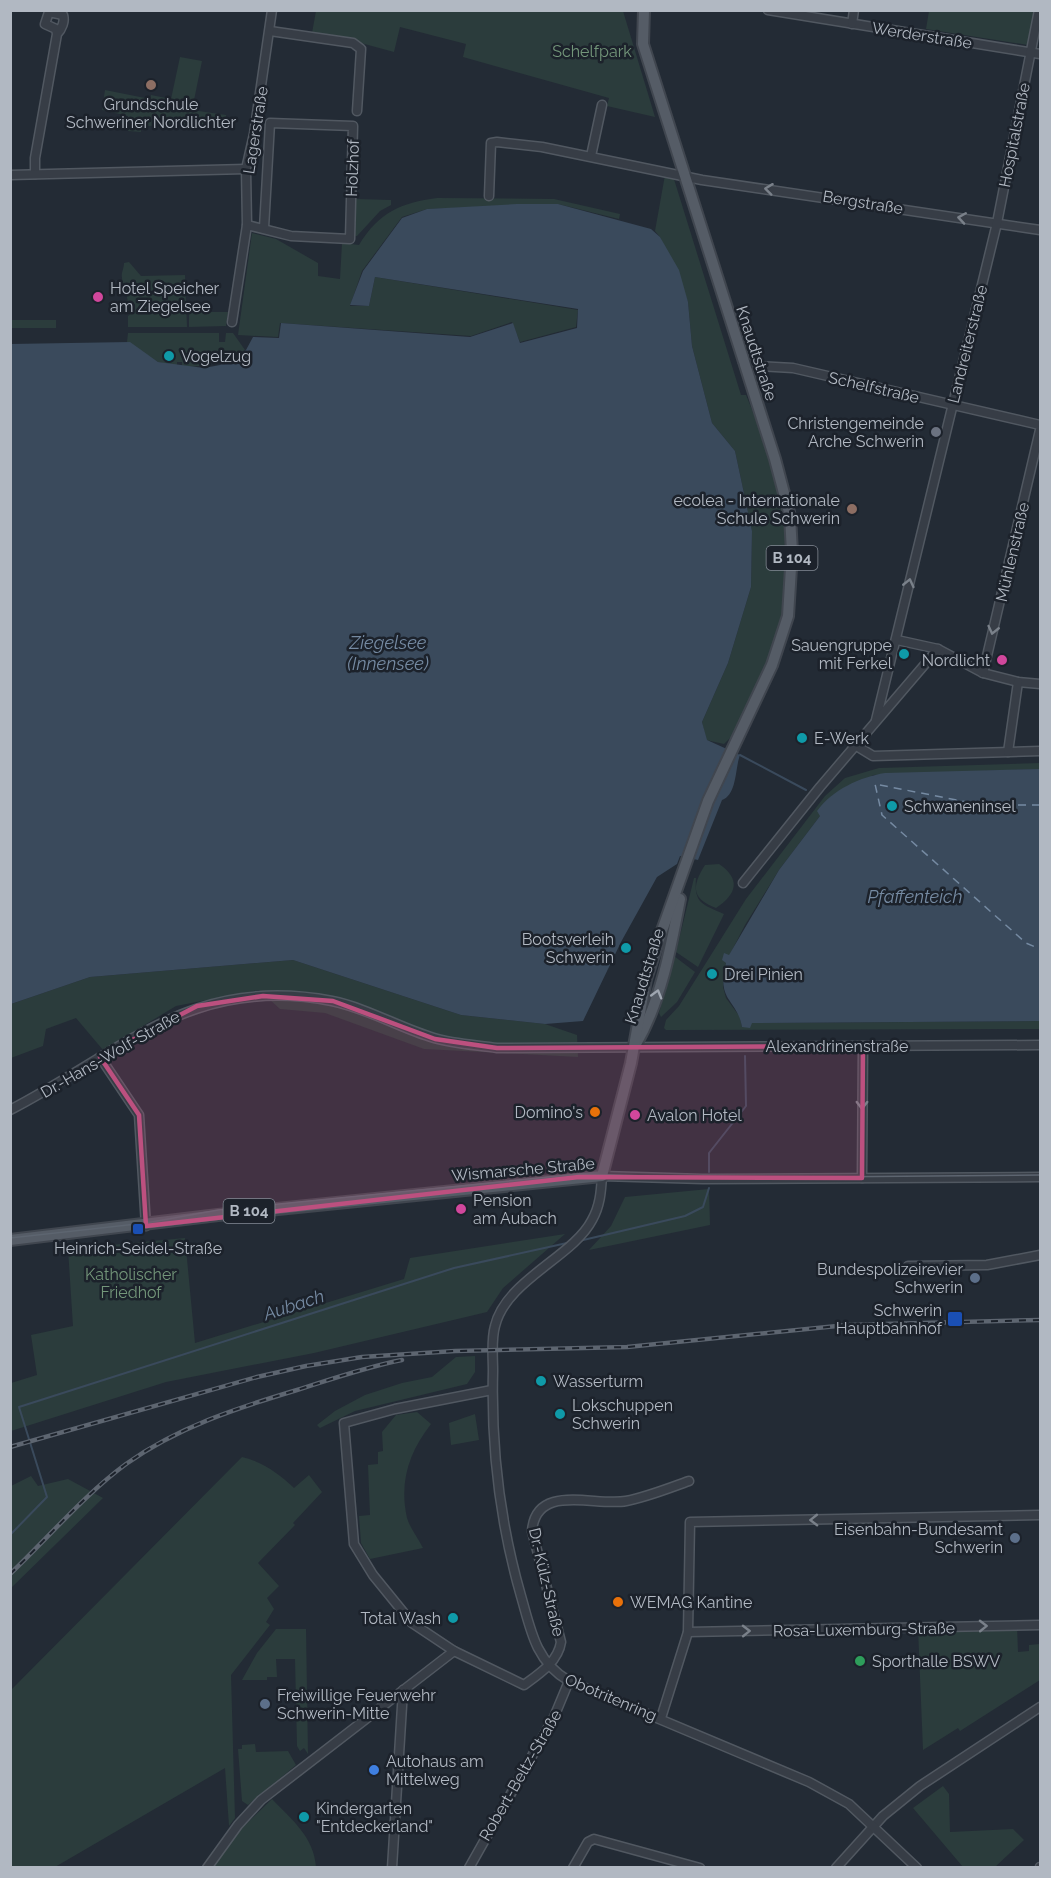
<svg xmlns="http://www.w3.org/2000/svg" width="1051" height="1878" viewBox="0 0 1051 1878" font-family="Raleway,sans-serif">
<rect width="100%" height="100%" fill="#232b35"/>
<!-- green -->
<g fill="#2b3c3c">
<polygon points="316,11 623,11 655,117 607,106 609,98 463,57 466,44 400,27 394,52 335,36 312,33"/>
<polygon points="929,11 1034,11 1028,45 926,29"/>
<polygon points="180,57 202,61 192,110 226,115 226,118 207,118 206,125 141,126 141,132 128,131 128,116 102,110 105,90 150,99 151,95 171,99"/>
<path d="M665,175L673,176L741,395H746C778,471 801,553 778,636C768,671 748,704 732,736L724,744L706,740L702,722L728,663L751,587L752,531L735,451L712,423L692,346L688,302L660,237L655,231Z"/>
<path d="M437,198L554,199L620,214L619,219L558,204L427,209L402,217L362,271L350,306H369L375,277L578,310L576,327L520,342L512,322L471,336L280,323L278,337L238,335L252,233L276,239L318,263V276L340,279L342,243L359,245C379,212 401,203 437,198Z"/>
<polygon points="356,199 391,200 391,205 380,211 357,236 354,236"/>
<path d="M129,262L141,276L185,275L187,327H128V316L135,311V304H128C127,291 123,289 122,278C121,272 124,269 124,263Z"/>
<polygon points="189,312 228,312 226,326 189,327"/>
<polygon points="56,320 56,328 11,328 11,320"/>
<path d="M128,333H219V342H225L226,333H233L245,350C223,362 207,367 182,367V362H177V366L158,362L127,342Z"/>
<polygon points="1040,763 1040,769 873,775 820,816 779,870 745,925 726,962 723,987 726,998 740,1017 742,1027 749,1027 751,1023 1040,1021 1040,1029 666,1030 664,1028 666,1020 679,1006 746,899 825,796 845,778 879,768"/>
<path d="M719,864C741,879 737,894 716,908C692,899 691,887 705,865Z"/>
<path d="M694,878H696C694,904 702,904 724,914L698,967L676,952Z"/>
<polygon points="674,956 695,972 677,1002 661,1017 659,1013"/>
<polygon points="293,960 461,1015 545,1024 577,1035 578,1057 424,1049 325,1013 280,1009 259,990 176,1006 103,1050 76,1018 46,1029 43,1046 11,1058 11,1004 90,977"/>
<polygon points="709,1189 710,1225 589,1250 611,1226 625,1197"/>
<polygon points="565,1234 503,1288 487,1312 314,1353 166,1382 11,1431 11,1383 37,1375 31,1335 73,1326 68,1249 185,1238 195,1343 404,1279 410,1258"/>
<polygon points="475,1356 475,1372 467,1384 355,1411 320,1428 317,1425 335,1411 365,1395 402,1383 432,1377 456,1357"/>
<path d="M417,1412L431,1424C409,1452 399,1482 407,1518C410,1528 418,1538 423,1548L370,1559L361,1543L359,1516L370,1515L368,1465L378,1464V1452L383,1451L382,1432L396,1415Z"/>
<polygon points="475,1414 479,1440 451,1445 449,1423"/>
<path d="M242,1457C263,1462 279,1474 294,1488L309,1475L322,1492L293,1523L295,1525L258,1563L279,1586L267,1598L274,1609L266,1622L270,1625L231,1675L235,1818L229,1826L225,1768L55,1867H11V1690Z"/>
<polygon points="31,1476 38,1486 68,1479 103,1498 11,1588 11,1486"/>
<polygon points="1017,1626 1018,1652 1029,1651 1029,1645 1040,1644 1040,1680 960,1731 958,1728 923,1750 918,1628"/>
<polygon points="276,1629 306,1629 308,1754 304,1748 300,1751 297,1746 295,1659 276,1659 277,1677 267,1677 267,1680 242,1680 257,1653"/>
<polygon points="255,1744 256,1752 288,1751 296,1765 248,1805 242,1801 238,1749 242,1749 242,1745"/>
<polygon points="943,1786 949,1794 950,1832 1013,1829 1024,1840 995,1867 963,1867 913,1808"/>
<path d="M272,1799C292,1820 314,1837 316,1867L212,1868L241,1829Z"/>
</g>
<!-- water -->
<g fill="#3a4a5c">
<path d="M517,204H558L651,229L660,237L679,270L688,302L692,346L712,423L735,451L752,531L751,587L728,663L702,722L707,740L740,755C735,768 737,795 722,800L698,860L680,856L677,864L657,877L621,942L583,1021L545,1024L461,1015L293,960L90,977L11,1004L10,344L130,342L158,362L204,368L220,365L246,350L253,337L279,338L281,323L470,337L513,323L520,343L577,328L578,309L375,277L369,306L350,305L363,271L402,218L427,209Z"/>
<path d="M1040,769V1021L752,1023L750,1028L742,1027C737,998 716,1002 726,963L722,960L724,953L729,955L779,870L820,816L817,811C832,790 860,777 885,773Z"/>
</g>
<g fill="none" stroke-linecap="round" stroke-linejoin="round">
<!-- stream -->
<g stroke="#3a4a5c" stroke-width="2">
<polyline points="740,755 806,790"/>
<polyline points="709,1172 709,1153 746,1106 745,1056"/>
<polyline points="579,1241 685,1216 703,1207 709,1188"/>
<polyline points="10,1535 47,1497 19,1407 454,1268 567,1243"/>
</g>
<!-- ferry -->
<polyline stroke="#758aa2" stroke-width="1.5" stroke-dasharray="8 6" stroke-linecap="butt" points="1040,805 982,805 875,784 882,815 1026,943 1040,949"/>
<defs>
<g id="minor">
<polyline points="768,10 1040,54"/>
<polyline points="852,24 854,10"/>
<polyline points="270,31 353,43 361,49 357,111"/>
<polyline points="591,156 602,105"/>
<path d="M35,174V158L57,34C62,29 65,21 63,15L49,12L45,24L56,29L57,34"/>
<polyline points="10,175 246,169"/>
<polyline points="489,196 491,143 497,142 542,147 702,180 1040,230"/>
<polyline points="247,225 291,236 350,239 353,126 270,123 264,228"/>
<polyline points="232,322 247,225 246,169 254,134 272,10"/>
<polyline points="743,362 758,366 793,368 1040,425"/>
<polyline points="897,640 938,649 983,673 1018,682 1040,684"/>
<polyline points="983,673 1040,430"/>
<polyline points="876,720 997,223 1039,10"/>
<polyline points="855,745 873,756 1040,751"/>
<polyline points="1008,752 1018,682"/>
<polyline points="743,883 820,787 938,649"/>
<polyline points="100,1057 139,1115 146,1226"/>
<path d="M10,1110C124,1051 192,974 332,1001C367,1008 400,1028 434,1038C454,1044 477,1045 497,1048L1040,1045"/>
<polyline points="862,1178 863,1046"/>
<polyline points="908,1266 987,1265 1040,1255"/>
<path d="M492,1390L395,1409L344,1423L354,1544L373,1575L412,1623L454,1651L524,1685C539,1674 558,1662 561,1642L532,1531C536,1482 596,1507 626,1501C647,1497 669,1488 689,1481"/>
<polyline points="688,1632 1040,1625"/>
<polyline points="661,1718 688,1632 690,1522 1040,1515"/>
<polyline points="207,1868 238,1825 261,1800 454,1651"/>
<polyline points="392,1868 403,1690"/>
<polyline points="469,1868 554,1717 569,1681"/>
<polyline points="573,1868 588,1842 594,1839 700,1868"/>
<polyline points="836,1868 883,1816 920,1786 1040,1707"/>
<path d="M917,1868L849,1804L809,1782L569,1681C555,1673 545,1662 538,1648C530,1632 526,1613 521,1596C500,1523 491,1447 493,1371C493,1357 491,1340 495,1326C506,1280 573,1257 592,1220C600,1206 601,1192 602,1176L703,1179L1040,1177"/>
<polyline points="1040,1868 1040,1867"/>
</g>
<g id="major">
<path d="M636,1044C661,1001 671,947 680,899"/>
<polyline points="10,1240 218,1215 602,1176 631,1063 646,979 659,939 708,801 772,665 788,616 792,552 790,516 775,459 643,44 644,10"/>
</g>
</defs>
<!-- minor casing -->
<use href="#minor" stroke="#515861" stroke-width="11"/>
<!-- major casing -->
<use href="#major" stroke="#40464f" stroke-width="14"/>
<!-- minor -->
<use href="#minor" stroke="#373d46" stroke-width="8"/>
<!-- major -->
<use href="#major" stroke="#555c66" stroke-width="10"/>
<!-- tram -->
<polyline stroke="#5d6570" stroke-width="1.5" points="10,1238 146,1223 218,1210 579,1174 717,1178 1040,1175"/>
<defs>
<g id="rail">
<polyline points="10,1447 257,1377 306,1366 362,1357 455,1351 627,1347 847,1325 1040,1320"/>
<path d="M10,1574C49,1537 84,1495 126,1464C178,1427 237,1408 297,1390C332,1379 366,1367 402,1360"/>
</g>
</defs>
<!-- rail casing -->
<use href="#rail" stroke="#5d6570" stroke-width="4.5"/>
<!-- rail -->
<use href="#rail" stroke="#1c222b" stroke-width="2" stroke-dasharray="7" stroke-linecap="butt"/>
</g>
<!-- one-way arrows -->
<defs><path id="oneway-chevron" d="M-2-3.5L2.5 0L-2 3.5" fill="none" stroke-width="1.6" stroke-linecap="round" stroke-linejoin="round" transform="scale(1.5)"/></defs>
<g stroke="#7a818a">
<use href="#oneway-chevron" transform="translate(769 189) rotate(-173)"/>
<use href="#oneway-chevron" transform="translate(962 218) rotate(-171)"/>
<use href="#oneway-chevron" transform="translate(909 583) rotate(-77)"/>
<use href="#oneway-chevron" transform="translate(993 630) rotate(103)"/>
<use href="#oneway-chevron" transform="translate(862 1105) rotate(90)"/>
<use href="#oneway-chevron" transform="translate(814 1520) rotate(179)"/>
<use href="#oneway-chevron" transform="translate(983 1626) rotate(-1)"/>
<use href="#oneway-chevron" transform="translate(746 1631) rotate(-1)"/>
</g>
<use stroke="#9fa6b0" href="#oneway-chevron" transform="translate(657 994) rotate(-74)"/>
<!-- marked area -->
<path fill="#bc507f" fill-opacity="0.2" stroke="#bc507f" stroke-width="4.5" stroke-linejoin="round" d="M263,996L333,1001L435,1039L497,1048L863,1046L862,1178L579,1177L146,1226L139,1115L100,1057L197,1006Z"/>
<!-- markers -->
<g fill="#8d6e63" stroke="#1c222b" stroke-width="2">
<circle cx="151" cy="85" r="6"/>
<circle cx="852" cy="509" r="6"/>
</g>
<g fill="#d1479c" stroke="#1c222b" stroke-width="2">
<circle cx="98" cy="297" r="6"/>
<circle cx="1002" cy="660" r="6"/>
<circle cx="635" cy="1115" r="6"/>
<circle cx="461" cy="1209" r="6"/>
</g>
<g fill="#0f9aa8" stroke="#1c222b" stroke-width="2">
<circle cx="169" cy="356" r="6"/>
<circle cx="904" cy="654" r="6"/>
<circle cx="802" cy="738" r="6"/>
<circle cx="892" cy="806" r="6"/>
<circle cx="626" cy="948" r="6"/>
<circle cx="712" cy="974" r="6"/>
<circle cx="541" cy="1381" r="6"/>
<circle cx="560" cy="1414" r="6"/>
<circle cx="453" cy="1618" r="6"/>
<circle cx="304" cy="1817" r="6"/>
</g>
<circle fill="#6b7280" stroke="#1c222b" stroke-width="2" cx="936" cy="432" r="6"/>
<g fill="#e8710a" stroke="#1c222b" stroke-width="2">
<circle cx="595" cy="1112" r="6"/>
<circle cx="618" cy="1602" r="6"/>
</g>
<g fill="#1a4fb4" stroke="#1c222b" stroke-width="2">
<rect x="132" y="1223" width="12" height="12" rx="3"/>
<rect x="947" y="1311" width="16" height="16" rx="3"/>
</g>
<g fill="#5c6f8a" stroke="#1c222b" stroke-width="2">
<circle cx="975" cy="1278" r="6"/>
<circle cx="1015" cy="1538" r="6"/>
<circle cx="265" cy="1704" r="6"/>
</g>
<circle fill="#2e9e5b" stroke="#1c222b" stroke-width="2" cx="860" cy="1661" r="6"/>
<circle fill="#3f7fe0" stroke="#1c222b" stroke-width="2" cx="374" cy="1770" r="6"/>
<g text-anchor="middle" stroke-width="5" stroke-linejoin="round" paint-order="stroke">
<!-- shield labels -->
<g fill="#1c222b" stroke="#848b95" stroke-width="1.5">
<rect x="766.5" y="546" width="51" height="24" rx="4.5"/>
<rect x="223.5" y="1199" width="51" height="24" rx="4.5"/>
</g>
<g font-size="15" font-weight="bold" fill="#b1b8c2">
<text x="792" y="563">B 104</text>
<text x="249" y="1216">B 104</text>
</g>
<!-- street labels -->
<g font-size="16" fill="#b1b8c2" stroke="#1c222b">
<text transform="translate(922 35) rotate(9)" y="6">Werderstraße</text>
<text transform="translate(255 130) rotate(-81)" y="6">Lagerstraße</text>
<text transform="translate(1014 135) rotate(-79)" y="6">Hospitalstraße</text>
<text transform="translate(352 168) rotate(-88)" y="6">Holzhof</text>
<text transform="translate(863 202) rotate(9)" y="6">Bergstraße</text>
<text transform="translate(967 344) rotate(-76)" y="6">Landreiterstraße</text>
<text transform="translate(757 353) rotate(72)" y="6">Knaudtstraße</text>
<text transform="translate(874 387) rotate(13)" y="6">Schelfstraße</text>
<text transform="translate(1012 552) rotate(-77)" y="6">Mühlenstraße</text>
<text transform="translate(644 976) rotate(-73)" y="6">Knaudtstraße</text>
<text x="837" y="1052">Alexandrinenstraße</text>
<text transform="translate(110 1054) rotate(-30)" y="6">Dr.-Hans-Wolf-Straße</text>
<text transform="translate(523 1169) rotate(-5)" y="6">Wismarsche Straße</text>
<text transform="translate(547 1582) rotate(77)" y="6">Dr.-Külz-Straße</text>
<text transform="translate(864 1629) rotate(-1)" y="6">Rosa-Luxemburg-Straße</text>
<text transform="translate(611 1697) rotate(23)" y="6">Obotritenring</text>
<text transform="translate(520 1775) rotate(-60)" y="6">Robert-Beltz-Straße</text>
</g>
<!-- park labels -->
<g font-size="16" fill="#73967a" stroke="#1c222b">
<text x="592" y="57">Schelfpark</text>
<text x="131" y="1280">Katholischer<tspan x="131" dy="18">Friedhof</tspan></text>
</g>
<!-- poi labels -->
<g font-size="16" fill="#b1b8c2" stroke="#1c222b" text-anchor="start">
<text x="151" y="110" text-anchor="middle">Grundschule<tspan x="151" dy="18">Schweriner Nordlichter</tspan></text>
<text x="110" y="294">Hotel Speicher<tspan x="110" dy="18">am Ziegelsee</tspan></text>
<text x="181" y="362">Vogelzug</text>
<text x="924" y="429" text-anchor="end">Christengemeinde<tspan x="924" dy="18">Arche Schwerin</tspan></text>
<text x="840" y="506" text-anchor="end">ecolea - Internationale<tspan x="840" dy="18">Schule Schwerin</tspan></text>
<text x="892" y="651" text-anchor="end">Sauengruppe<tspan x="892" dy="18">mit Ferkel</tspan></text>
<text x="990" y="666" text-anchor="end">Nordlicht</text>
<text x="814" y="744">E-Werk</text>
<text x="904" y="812">Schwaneninsel</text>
<text x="614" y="945" text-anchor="end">Bootsverleih<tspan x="614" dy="18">Schwerin</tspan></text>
<text x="724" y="980">Drei Pinien</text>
<text x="583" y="1118" text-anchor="end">Domino's</text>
<text x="647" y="1121">Avalon Hotel</text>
<text x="473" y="1206">Pension<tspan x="473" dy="18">am Aubach</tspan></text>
<text x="138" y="1254" text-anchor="middle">Heinrich-Seidel-Straße</text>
<text x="963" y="1275" text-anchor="end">Bundespolizeirevier<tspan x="963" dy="18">Schwerin</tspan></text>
<text x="942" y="1316" text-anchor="end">Schwerin<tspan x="942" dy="18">Hauptbahnhof</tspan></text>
<text x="553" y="1387">Wasserturm</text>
<text x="572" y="1411">Lokschuppen<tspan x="572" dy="18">Schwerin</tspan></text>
<text x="1003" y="1535" text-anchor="end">Eisenbahn-Bundesamt<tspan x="1003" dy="18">Schwerin</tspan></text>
<text x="630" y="1608">WEMAG Kantine</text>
<text x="441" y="1624" text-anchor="end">Total Wash</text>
<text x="872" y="1667">Sporthalle BSWV</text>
<text x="277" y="1701">Freiwillige Feuerwehr<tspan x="277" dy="18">Schwerin-Mitte</tspan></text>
<text x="386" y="1767">Autohaus am<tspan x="386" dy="18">Mittelweg</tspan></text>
<text x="316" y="1814">Kindergarten<tspan x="316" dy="18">"Entdeckerland"</tspan></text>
</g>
<!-- water labels -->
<g font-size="18" font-style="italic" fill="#758aa2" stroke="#1c222b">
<text x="388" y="649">Ziegelsee<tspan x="388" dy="21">(Innensee)</tspan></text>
<text x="915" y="903">Pfaffenteich</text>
<text transform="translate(294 1305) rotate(-18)" y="6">Aubach</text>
</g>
</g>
<!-- border -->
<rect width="1051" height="1878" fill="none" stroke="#b1b8c2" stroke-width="24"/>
</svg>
